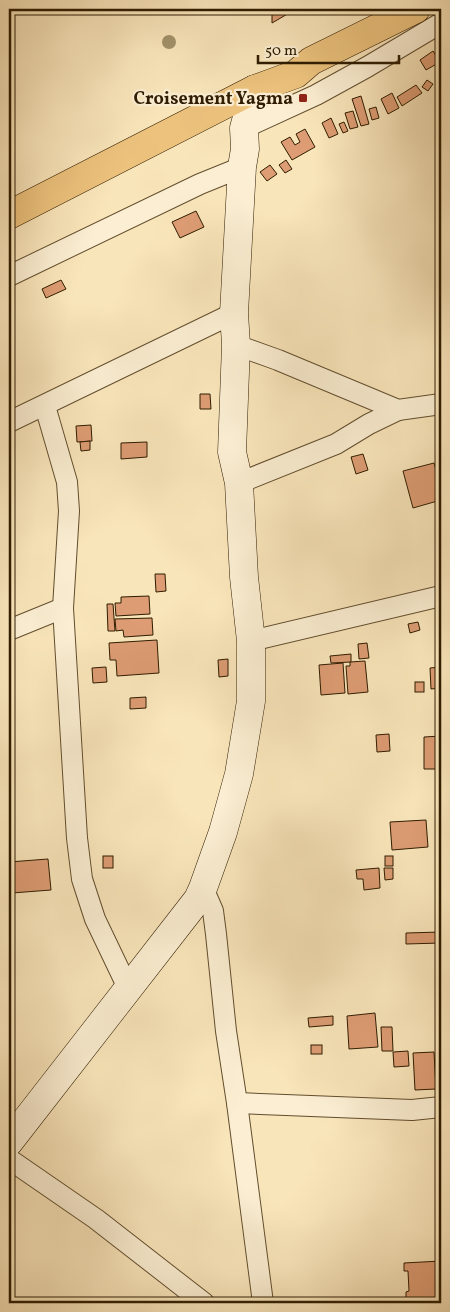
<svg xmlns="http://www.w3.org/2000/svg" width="450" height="1312" viewBox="0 0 450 1312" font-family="Vollkorn,serif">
<rect width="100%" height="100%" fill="#f9e5ba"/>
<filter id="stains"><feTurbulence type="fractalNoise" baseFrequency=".004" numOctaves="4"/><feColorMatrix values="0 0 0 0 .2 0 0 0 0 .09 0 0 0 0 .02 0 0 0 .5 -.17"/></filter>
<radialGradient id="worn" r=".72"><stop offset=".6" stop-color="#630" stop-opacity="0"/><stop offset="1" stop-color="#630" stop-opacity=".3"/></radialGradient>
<!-- building -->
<g fill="#dd9c73" stroke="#2f1c00">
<polygon points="272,9 296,9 272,23"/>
<polygon points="433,51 440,62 426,70 420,60"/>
<polygon points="427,80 433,84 428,91 422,87"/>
<polygon points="416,85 422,93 402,106 397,97"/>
<polygon points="392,93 399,108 388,114 381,99"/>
<polygon points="361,96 369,124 361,126 352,99"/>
<polygon points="376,107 379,118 372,120 369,109"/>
<polygon points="353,111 358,127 350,129 345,113"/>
<polygon points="331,118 338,134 329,138 322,123"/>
<polygon points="344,122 348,131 343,133 339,124"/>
<polygon points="305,129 315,147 292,160 281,142 290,137 295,145 300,142 296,134"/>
<polygon points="286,160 292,169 285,173 279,165"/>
<polygon points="270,165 277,174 267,181 260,172"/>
<polygon points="196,211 204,227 180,238 172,222"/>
<polygon points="61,280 66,289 46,298 42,289"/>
<polygon points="200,394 210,394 211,409 200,409"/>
<polygon points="91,425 92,441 77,442 76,426"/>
<polygon points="90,441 90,450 81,451 80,442"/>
<polygon points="147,442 147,457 121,459 121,443"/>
<polygon points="363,454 368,470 356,474 351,457"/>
<polygon points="434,463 441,488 441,500 413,508 403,471"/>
<polygon points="155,574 165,574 166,591 156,592"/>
<polygon points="149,596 150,614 116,616 115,603 121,603 121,597"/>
<polygon points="107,604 113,604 115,631 108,631"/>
<polygon points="152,618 153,635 124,637 123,630 116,631 115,619"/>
<polygon points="418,622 420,630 410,633 408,624"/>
<polygon points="157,640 159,673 117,676 116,660 110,660 109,643"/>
<polygon points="367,643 369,658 359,659 358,644"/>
<polygon points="351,654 351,662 331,663 330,656"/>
<polygon points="228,659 228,676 219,677 218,660"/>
<polygon points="365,661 368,692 348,694 346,666 350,666 350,662"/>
<polygon points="343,663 345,693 321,695 319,665"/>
<polygon points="106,667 107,682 93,683 92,668"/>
<polygon points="441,667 441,688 431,689 430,668"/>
<rect x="415" y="682" width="9" height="10"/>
<polygon points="146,697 146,708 130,709 130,698"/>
<polygon points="389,734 390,751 377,752 376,735"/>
<polygon points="441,736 441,769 424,769 424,737"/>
<polygon points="426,820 428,847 392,850 390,822"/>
<rect x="103" y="856" width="10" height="12"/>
<rect x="385" y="856" width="8" height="10"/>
<polygon points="48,859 51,890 12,893 12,887 9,887 9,862"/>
<polygon points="379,868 380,888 364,890 363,879 357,879 356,870"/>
<polygon points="384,868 393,868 393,879 385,880"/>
<polygon points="441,932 441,943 406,944 406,933"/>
<polygon points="375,1013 378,1047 349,1049 347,1016"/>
<polygon points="333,1016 333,1025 309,1027 308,1018"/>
<polygon points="381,1027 392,1027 393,1051 382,1051"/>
<rect x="311" y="1045" width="11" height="9"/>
<polygon points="408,1051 409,1066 394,1067 393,1052"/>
<polygon points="434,1052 436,1089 415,1090 413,1053"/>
<polygon points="437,1054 441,1054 441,1088 438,1088"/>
<polygon points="441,1261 441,1271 439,1271 441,1298 406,1300 406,1292 409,1291 408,1271 404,1271 404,1263"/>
</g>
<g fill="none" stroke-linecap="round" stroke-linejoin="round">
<defs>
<g id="street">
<polyline points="244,128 316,95 367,67 441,23"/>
<polyline points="9,276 200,184 242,167"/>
<polyline points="236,345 278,360 398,410 441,404"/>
<polyline points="45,406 67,482 69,511 63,608 77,838 82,879 95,919 128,988"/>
<polyline points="9,422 234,313"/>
<polyline points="239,483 336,444 369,424 398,410"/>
<polyline points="9,630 63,608"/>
<polyline points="251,641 441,596"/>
<polyline points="203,888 213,911 216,934 226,1031 237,1103 263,1303"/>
<polyline points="237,1103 412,1110 441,1107"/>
<polyline points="9,1159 96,1219 204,1303"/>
</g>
<polyline id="secondary" points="9,1142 198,899 203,888 223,832 239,774 251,701 251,641 244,577 239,483 232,452 236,345 234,313 242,167 245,149 244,128 255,89"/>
<polyline id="primary" points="9,215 255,89 296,74 311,61 416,9"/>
</defs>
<!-- street casing -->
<use href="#street" stroke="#624e2e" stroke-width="22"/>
<!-- secondary casing -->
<use href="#secondary" stroke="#2f1c00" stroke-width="29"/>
<!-- primary casing -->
<use href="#primary" stroke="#2f1c00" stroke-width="29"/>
<!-- street -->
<use href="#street" stroke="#fbeed2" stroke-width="20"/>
<!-- secondary -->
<use href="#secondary" stroke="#fbeed2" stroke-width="28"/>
<!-- primary -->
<use href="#primary" stroke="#ecc27d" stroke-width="28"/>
</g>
<!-- trees -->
<circle fill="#a2926b" cx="169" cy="42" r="7"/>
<!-- markers -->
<rect fill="#8f2418" stroke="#fbeed2" stroke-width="2" x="298" y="93" width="10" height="10" rx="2.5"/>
<g text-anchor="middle" stroke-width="4.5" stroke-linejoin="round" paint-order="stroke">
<!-- poi labels -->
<g font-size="18" font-weight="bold" fill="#2f1c00" stroke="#fbeed2" text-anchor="end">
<text x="293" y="104">Croisement Yagma</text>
</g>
</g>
<!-- margin -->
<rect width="450" height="1312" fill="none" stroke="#f9e5ba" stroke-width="30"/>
<rect x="10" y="10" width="430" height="1292" fill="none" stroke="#2f1c00" stroke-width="2.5"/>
<rect x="15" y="15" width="420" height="1282" fill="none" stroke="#2f1c00"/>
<!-- scale -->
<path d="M258 55v8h141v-8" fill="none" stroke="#2f1c00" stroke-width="2.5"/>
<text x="265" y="55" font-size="15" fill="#2f1c00" stroke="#fbeed2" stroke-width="4" paint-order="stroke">50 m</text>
<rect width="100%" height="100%" filter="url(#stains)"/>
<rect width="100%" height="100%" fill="url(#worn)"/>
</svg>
